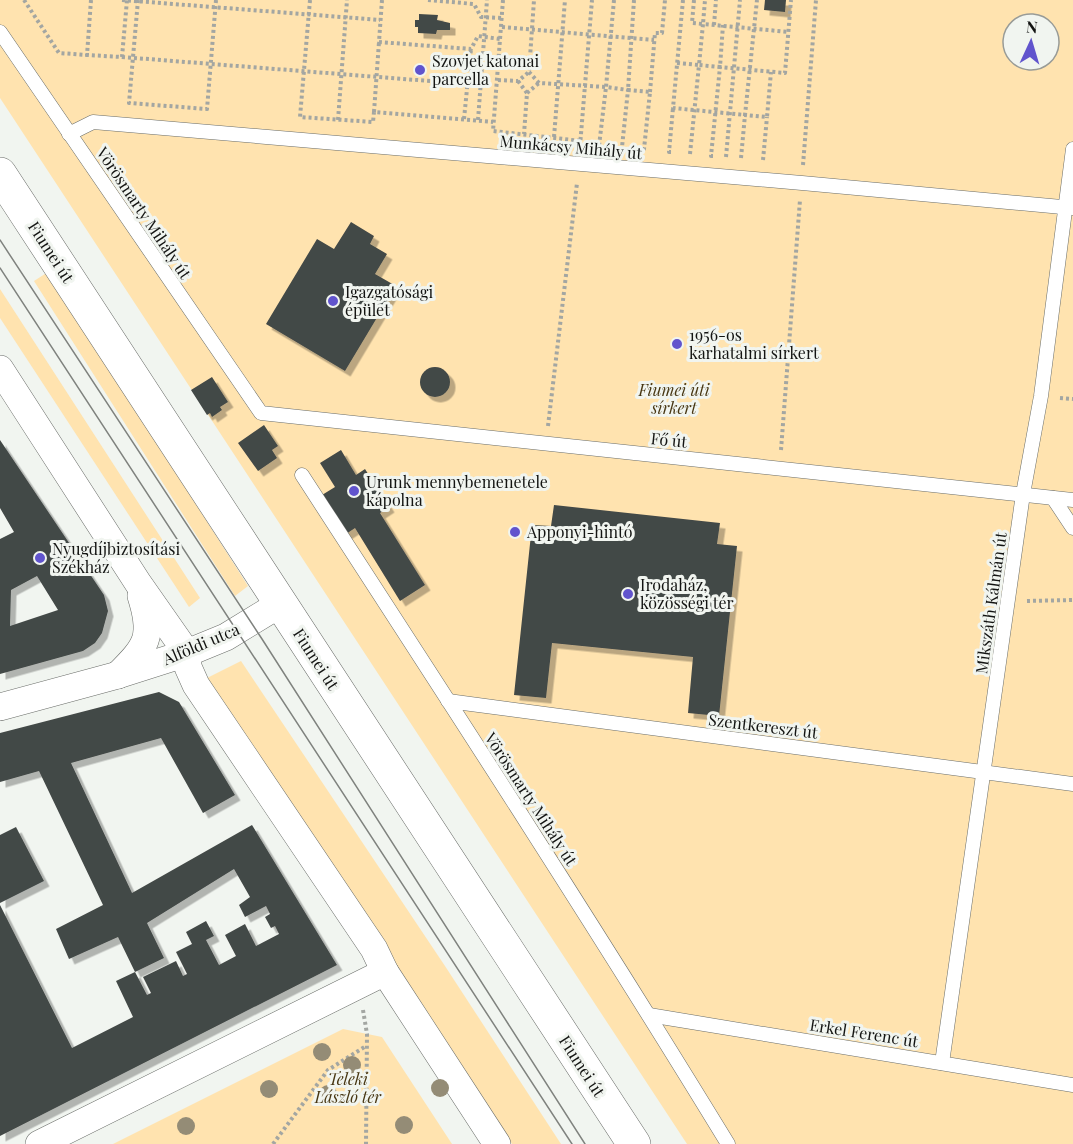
<svg xmlns="http://www.w3.org/2000/svg" width="1073" height="1144" viewBox="0 0 1073 1144" font-family="'Playfair Display',serif">
<defs>
<filter id="shadow"><feDropShadow dx="5.5" dy="5.5" stdDeviation="0" flood-color="#0004"/></filter>
</defs>
<rect width="100%" height="100%" fill="#f1f5f0"/>
<!-- green -->
<g fill="#ffe3af" fill-rule="evenodd">
<path d="M0,0H1073V1144H687L0,98ZM1013,24H1049V60H1013Z"/>
<polygon points="48,272 248,586 235,596 34,281"/>
<polygon points="0,289 200,598 189,607 0,318"/>
<polygon points="241,661 445,966 561,1144 512,1144 207,678"/>
<polygon points="343,1029 382,1037 452,1144 113,1144"/>
</g>
<!-- building -->
<g fill="#434846" fill-rule="evenodd" filter="url(#shadow)">
<polygon points="765,0 786,0 785,12 764,10"/>
<polygon points="419,14 438,15 437,20 450,23 450,30 437,30 436,34 418,33 418,27 415,27 415,20 419,20"/>
<polygon points="351,222 374,236 370,244 387,254 375,274 396,286 345,371 266,324 317,239 334,249"/>
<circle cx="435" cy="382" r="15"/>
<polygon points="212,377 228,402 220,407 222,410 212,417 210,413 207,415 191,390"/>
<polygon points="264,425 278,446 272,450 277,458 258,471 238,443"/>
<path d="M0,440L104,595L108,611L102,633L95,643L83,651L0,674V539L14,532L0,508ZM37,576L58,610L10,626L11,590Z"/>
<polygon points="341,450 356,475 365,469 389,507 380,513 425,585 400,601 355,528 346,534 322,495 335,487 320,463"/>
<polygon points="554,505 720,523 717,544 737,546 719,716 688,713 693,657 622,650 552,643 546,698 514,695 532,525 551,526"/>
<polygon points="159,692 179,702 235,795 203,813 161,738 71,763 132,893 252,825 337,965 0,1136 0,905 72,1048 133,1017 116,981 135,972 147,995 151,993 143,977 176,961 183,976 187,974 176,952 192,944 186,932 206,921 214,936 206,940 219,965 236,956 225,935 245,924 256,946 279,934 275,926 271,928 265,917 270,914 266,906 245,917 239,905 250,897 234,869 147,923 164,958 135,972 118,937 69,959 56,929 103,905 39,771 0,782 0,733"/>
<polygon points="16,827 44,881 0,903 0,835"/>
</g>
<g fill="none" stroke-linecap="round" stroke-linejoin="round">
<defs>
<g id="service">
<polyline points="0,32 261,413 1073,500"/>
<polyline points="69,134 93,122 802,183 1073,208"/>
<path d="M302,475C446,697 590,918 728,1144"/>
<polyline points="1053,498 1073,528"/>
<polyline points="448,701 1073,784"/>
<polyline points="649,1015 1073,1085"/>
<polyline points="942,1063 1023,494 1041,396 1073,149"/>
</g>
<g id="minor">
<polyline points="0,369 138,583 187,653 188,667 196,685 374,949 385,972 497,1144"/>
<path d="M118,675C147,646 154,637 141,596"/>
<polyline points="0,707 118,675 187,653 226,637 280,604"/>
<polyline points="39,1144 385,972"/>
</g>
<polyline id="secondary" points="0,174 634,1144"/>
</defs>
<!-- service casing -->
<use href="#service" stroke="#6a6d69" stroke-width="15"/>
<!-- minor casing -->
<use href="#minor" stroke="#6a6d69" stroke-width="28"/>
<!-- secondary casing -->
<use href="#secondary" stroke="#6a6d69" stroke-width="34"/>
<!-- path -->
<g stroke="#a3a6a2" stroke-width="4" stroke-dasharray="3 3" stroke-linecap="butt">
<polyline points="24,0 59,53 87,55"/>
<polyline points="91,0 87,55 122,57 127,0"/>
<polyline points="122,0 380,20"/>
<polyline points="138,0 129,103 207,109 216,0"/>
<polyline points="310,0 300,117 373,122 374,112 493,122"/>
<polyline points="382,0 379,42 471,49 478,36 500,39"/>
<polyline points="428,0 474,4 481,17 502,18"/>
<polyline points="503,0 493,131 581,141"/>
<polyline points="614,0 606,87 628,90 622,147"/>
<polyline points="634,0 628,90 650,92 644,149 642,149"/>
<polyline points="683,0 673,108 745,115 757,0"/>
<polyline points="694,0 692,23 703,24 705,0"/>
<polyline points="714,25 716,0"/>
<polyline points="502,27 654,40"/>
<polyline points="122,57 468,84"/>
<polyline points="677,63 699,65 703,24 789,32"/>
<polyline points="529,72 539,83 606,87 599,146"/>
<polyline points="498,80 518,81 529,72 534,0"/>
<polyline points="518,81 527,93 524,134"/>
<polyline points="650,92 655,33 662,33 665,0"/>
<polyline points="527,93 539,83"/>
<polyline points="374,112 379,42"/>
<polyline points="464,119 471,49"/>
<polyline points="338,120 347,0"/>
<polyline points="478,120 487,0"/>
<polyline points="554,137 565,0"/>
<polyline points="580,146 592,0"/>
<polyline points="671,152 669,152 673,108"/>
<polyline points="690,154 699,65 720,67 723,25"/>
<polyline points="713,156 711,156 720,67 785,73 791,0"/>
<polyline points="726,157 740,0"/>
<polyline points="741,158 745,115 767,117 771,72"/>
<polyline points="763,160 767,117"/>
<polyline points="803,165 816,0"/>
<polyline points="1060,398 1073,399"/>
<polyline points="548,426 577,183"/>
<polyline points="781,450 800,200"/>
<polyline points="1027,601 1073,600"/>
<polyline points="363,1010 367,1034 366,1144"/>
<polyline points="273,1144 328,1070 366,1046"/>
</g>
<!-- service -->
<use href="#service" stroke="#fff" stroke-width="14"/>
<!-- minor -->
<use href="#minor" stroke="#fff" stroke-width="27"/>
<!-- secondary -->
<use href="#secondary" stroke="#fff" stroke-width="33"/>
<!-- tram -->
<g stroke="#7f827e" stroke-width="1.5">
<polyline points="0,240 262,639 585,1144"/>
<polyline points="0,268 572,1144"/>
</g>
</g>
<!-- trees -->
<g fill="#948c76">
<circle cx="322" cy="1052" r="9"/>
<circle cx="352" cy="1065" r="9"/>
<circle cx="440" cy="1088" r="9"/>
<circle cx="269" cy="1089" r="9"/>
<circle cx="328" cy="1094" r="9"/>
<circle cx="404" cy="1125" r="9"/>
<circle cx="186" cy="1126" r="9"/>
</g>
<!-- markers -->
<g fill="#6154cd" stroke="#f1f5f0" stroke-width="2">
<circle cx="420" cy="70" r="6"/>
<circle cx="333" cy="301" r="6"/>
<circle cx="677" cy="344" r="6"/>
<circle cx="354" cy="491" r="6"/>
<circle cx="515" cy="532" r="6"/>
<circle cx="40" cy="558" r="6"/>
<circle cx="628" cy="594" r="6"/>
</g>
<g text-anchor="middle" stroke-width="6" stroke-linejoin="round" paint-order="stroke">
<!-- poi labels -->
<g font-size="16" fill="#131412" stroke="#f1f5f0" text-anchor="start">
<text x="432" y="67">Szovjet katonai<tspan x="432" dy="18">parcella</tspan></text>
<text x="345" y="298">Igazgatósági<tspan x="345" dy="18">épület</tspan></text>
<text x="689" y="341">1956-os<tspan x="689" dy="18">karhatalmi sírkert</tspan></text>
<text x="366" y="488">Urunk mennybemenetele<tspan x="366" dy="18">kápolna</tspan></text>
<text x="527" y="538">Apponyi-hintó</text>
<text x="52" y="555">Nyugdíjbiztosítási<tspan x="52" dy="18">Székház</tspan></text>
<text x="640" y="591">Irodaház,<tspan x="640" dy="18">közösségi tér</tspan></text>
</g>
<!-- street labels -->
<g font-size="16" fill="#131412" stroke="#f1f5f0">
<text transform="translate(571 147) rotate(5)" y="6">Munkácsy Mihály út</text>
<text transform="translate(144 213) rotate(56)" y="6">Vörösmarty Mihály út</text>
<text transform="translate(51 252) rotate(57)" y="6">Fiumei út</text>
<text transform="translate(669 440) rotate(6)" y="6">Fő út</text>
<text transform="translate(991 603) rotate(-82)" y="6">Mikszáth Kálmán út</text>
<text transform="translate(201 644) rotate(-23)" y="6">Alföldi utca</text>
<text transform="translate(316 659) rotate(57)" y="6">Fiumei út</text>
<text transform="translate(763 726) rotate(7)" y="6">Szentkereszt út</text>
<text transform="translate(531 799) rotate(57)" y="6">Vörösmarty Mihály út</text>
<text transform="translate(864 1033) rotate(9)" y="6">Erkel Ferenc út</text>
<text transform="translate(582 1066) rotate(57)" y="6">Fiumei út</text>
</g>
<!-- park labels -->
<g font-size="16" font-style="italic" fill="#473612" stroke="#f1f5f0">
<text x="674" y="396">Fiumei úti<tspan x="674" dy="18">sírkert</tspan></text>
<text x="348" y="1085">Teleki<tspan x="348" dy="18">László tér</tspan></text>
</g>
</g>
<!-- north arrow -->
<g transform="translate(1031 42) rotate(4)"><circle r="28" fill="#f1f5f0" stroke="#989b97" stroke-width="1.5"/>
<path d="M0-4.5L10 22L0 15L-10 22Z" fill="#6154cd"/>
<text y="-9" font-size="16" font-weight="bold" text-anchor="middle" fill="#131412">N</text>
</g>
</svg>
